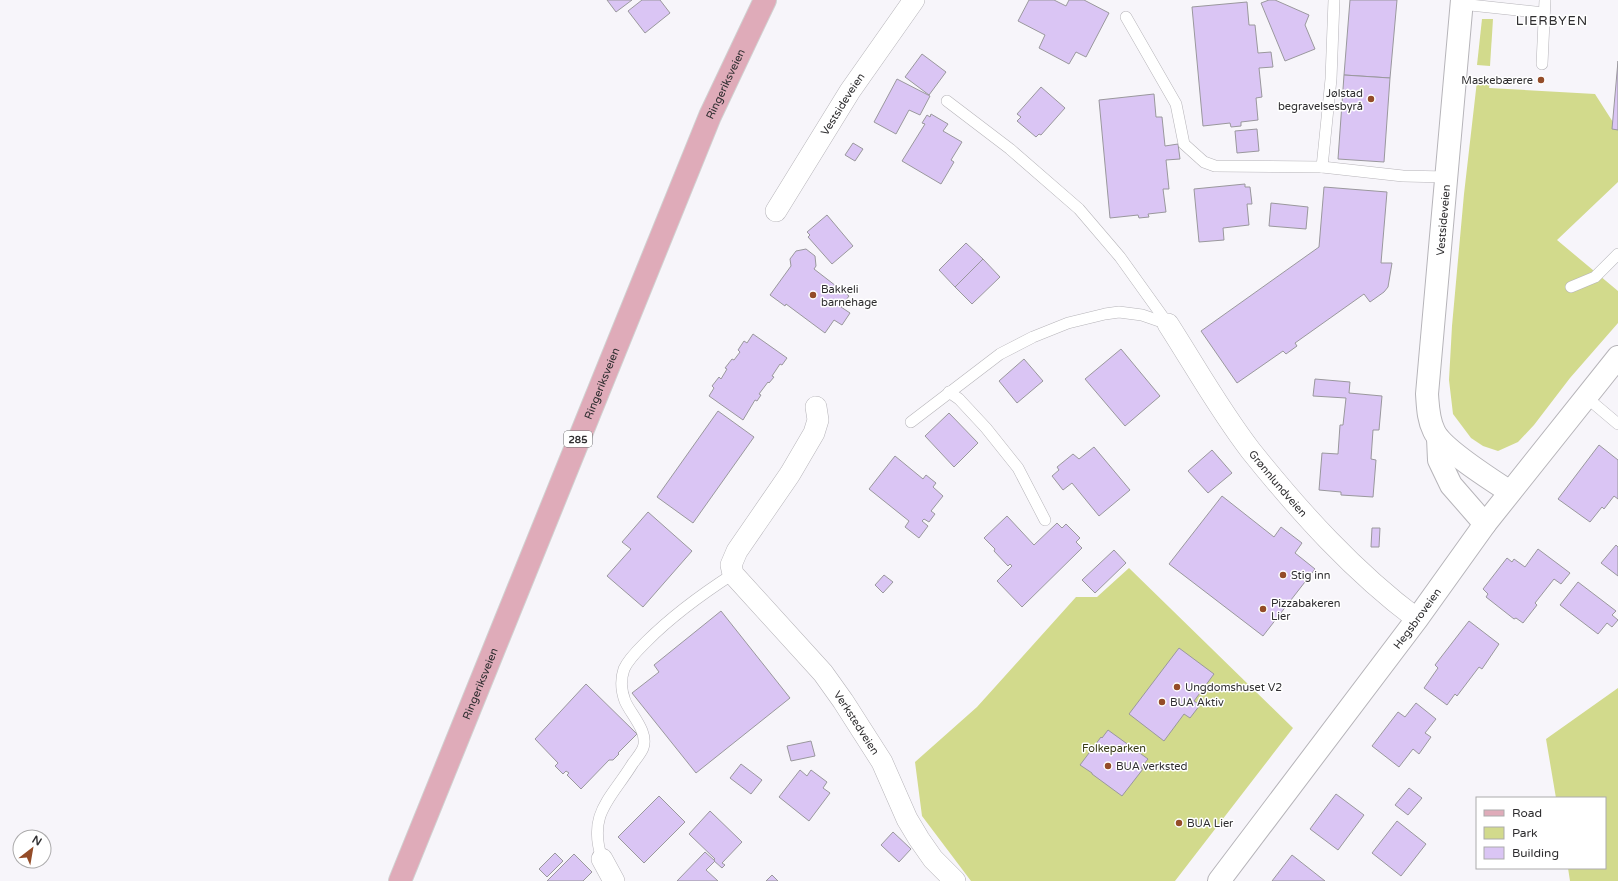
<svg xmlns="http://www.w3.org/2000/svg" width="1618" height="881" viewBox="0 0 1618 881" font-family="'Varela Round',sans-serif">
<rect width="100%" height="100%" fill="#f7f5fa"/>
<!-- green -->
<g fill="#d2da8c">
<polygon points="1482,19 1493,19 1490,66 1477,65"/>
<polygon points="1477,81 1490,82 1489,88 1595,94 1618,130 1618,182 1557,240 1618,291 1618,323 1570,378 1534,425 1518,442 1498,451 1483,446 1471,438 1453,414 1449,380 1452,326 1464,194"/>
<polygon points="1129,568 1293,728 1175,881 971,881 922,816 915,762 977,707 1076,597 1097,597"/>
<polygon points="1618,688 1618,881 1570,881 1568,868 1605,868 1605,798 1556,798 1546,739"/>
</g>
<!-- building -->
<g fill="#dac5f4" stroke="#9a989d">
<polygon points="607,0 632,0 616,12"/>
<polygon points="642,0 660,0 670,13 645,33 628,11"/>
<polygon points="1029,0 1054,0 1066,6 1069,0 1084,0 1109,13 1086,57 1076,52 1069,64 1039,48 1045,35 1018,21"/>
<polygon points="1269,0 1275,0 1309,15 1305,25 1315,49 1285,61 1261,3"/>
<polygon points="1350,0 1397,0 1390,78 1344,75"/>
<polygon points="1247,2 1249,25 1255,25 1258,53 1271,52 1273,67 1259,68 1262,97 1256,98 1258,120 1241,122 1241,126 1231,127 1230,123 1203,126 1192,7"/>
<polygon points="922,54 946,72 929,95 905,77"/>
<polygon points="1618,61 1618,130 1612,129"/>
<polygon points="1344,75 1390,78 1384,162 1338,159"/>
<polygon points="897,79 930,96 920,115 909,110 896,134 874,122"/>
<polygon points="1041,87 1065,108 1041,135 1039,134 1036,137 1017,121 1021,117 1017,114"/>
<polygon points="1154,94 1156,117 1162,117 1165,146 1178,144 1180,159 1166,160 1169,189 1163,189 1166,212 1148,214 1149,217 1139,218 1138,215 1110,218 1099,100"/>
<polygon points="931,114 948,124 943,131 962,142 951,160 954,162 941,184 902,161 925,124 922,123 927,115 930,117"/>
<polygon points="1257,129 1259,151 1237,153 1235,131"/>
<polygon points="853,143 863,149 855,161 845,155"/>
<polygon points="1245,184 1245,187 1250,187 1252,204 1247,204 1249,225 1223,228 1224,240 1199,242 1194,189"/>
<polygon points="1324,187 1387,192 1381,263 1392,263 1388,287 1384,292 1370,302 1364,294 1295,343 1297,346 1286,354 1283,351 1237,383 1201,331 1319,247"/>
<polygon points="1271,203 1308,207 1306,229 1269,226"/>
<polygon points="827,215 853,246 832,264 808,237 810,235 807,232"/>
<polygon points="966,243 983,259 955,287 939,270"/>
<polygon points="806,249 815,256 816,266 814,269 849,296 841,307 850,313 842,325 834,320 825,333 786,304 785,306 770,295 791,266 790,259 796,251"/>
<polygon points="983,259 1000,277 972,304 955,287"/>
<polygon points="753,334 787,358 782,365 780,364 772,376 774,377 769,383 768,382 759,394 761,395 757,401 755,400 743,420 709,396 714,388 712,386 719,377 721,379 727,369 725,368 732,359 734,360 740,352 738,350 744,341 747,343"/>
<polygon points="1121,349 1160,396 1125,426 1085,379"/>
<polygon points="1024,359 1043,381 1017,403 999,381"/>
<polygon points="1315,379 1350,382 1349,393 1382,396 1379,430 1373,430 1371,459 1376,460 1373,497 1341,495 1341,492 1319,490 1322,453 1338,454 1340,425 1343,425 1346,398 1313,396"/>
<polygon points="718,411 754,437 693,523 657,497"/>
<polygon points="949,413 978,443 954,467 925,436"/>
<polygon points="1599,445 1618,460 1618,499 1614,496 1604,509 1602,507 1590,522 1558,499"/>
<polygon points="1094,447 1130,490 1099,516 1072,483 1063,490 1052,476 1059,470 1057,467 1073,454 1079,459"/>
<polygon points="1212,450 1232,473 1208,493 1188,471"/>
<polygon points="895,456 923,479 926,475 936,483 933,487 943,496 931,511 935,514 929,522 924,519 922,521 928,526 919,538 905,527 909,521 869,489"/>
<polygon points="1222,496 1274,537 1281,527 1302,543 1295,553 1315,569 1263,636 1169,564"/>
<polygon points="648,512 692,551 643,607 607,576 631,549 622,542"/>
<polygon points="1007,516 1034,545 1057,523 1062,528 1066,524 1080,538 1076,542 1082,548 1022,607 997,581 1012,566 1010,564 1008,566 994,551 995,549 984,538"/>
<polygon points="1372,528 1380,528 1379,547 1371,547"/>
<polygon points="1616,545 1618,547 1618,576 1601,563"/>
<polygon points="1538,549 1570,573 1561,584 1554,579 1535,603 1537,605 1523,623 1516,618 1514,619 1486,597 1488,594 1483,589 1507,558 1512,562 1514,559 1525,567"/>
<polygon points="1114,550 1126,563 1095,593 1082,580"/>
<polygon points="884,575 893,582 883,593 875,585"/>
<polygon points="1578,582 1616,611 1612,615 1618,620 1612,627 1607,623 1598,634 1560,605"/>
<polygon points="721,611 790,698 696,773 632,693 659,672 654,665"/>
<polygon points="1469,621 1499,644 1482,669 1479,667 1457,696 1455,694 1447,705 1424,688 1438,668 1435,665"/>
<polygon points="1179,648 1214,674 1194,701 1200,705 1190,718 1184,714 1164,741 1129,714"/>
<polygon points="586,684 637,734 618,753 619,754 613,760 609,760 581,789 567,775 569,773 566,771 563,774 555,766 558,763 535,739"/>
<polygon points="1416,703 1436,719 1425,733 1431,737 1419,754 1413,749 1399,767 1372,746 1398,712 1405,717"/>
<polygon points="1108,730 1148,759 1141,768 1143,769 1122,796 1092,774 1092,773 1080,765 1101,737 1102,738"/>
<polygon points="811,741 815,756 791,761 787,746"/>
<polygon points="741,764 762,780 751,794 730,778"/>
<polygon points="800,770 807,776 811,770 827,782 823,788 830,793 809,821 779,797"/>
<polygon points="1409,788 1422,798 1408,815 1395,805"/>
<polygon points="1336,794 1364,815 1338,850 1310,829"/>
<polygon points="659,796 685,822 644,863 618,837"/>
<polygon points="710,811 742,842 722,863 725,865 722,868 713,860 715,859 689,834"/>
<polygon points="1397,821 1426,844 1401,876 1372,853"/>
<polygon points="893,832 911,849 899,862 881,845"/>
<polygon points="705,852 715,861 706,870 718,881 677,881"/>
<polygon points="555,853 563,861 547,877 539,869"/>
<polygon points="574,854 592,872 583,881 547,881"/>
<polygon points="1292,855 1325,881 1272,881"/>
<polygon points="772,875 778,881 766,881"/>
</g>
<g fill="none" stroke-linecap="round" stroke-linejoin="round">
<defs>
<g id="service">
<polyline points="1461,4 1544,13"/>
<polyline points="1126,17 1176,104 1184,144 1204,162 1215,166 1322,167 1331,79 1334,0"/>
<polyline points="1542,64 1545,0"/>
<polyline points="947,101 1010,149 1079,209 1120,257 1168,324"/>
<polyline points="1322,167 1403,176 1446,177"/>
<polyline points="1571,287 1595,277 1618,254"/>
<polyline points="949,392 959,399 986,428 1018,468 1045,520"/>
<polyline points="1586,397 1618,424"/>
<polyline points="911,422 1000,354 1033,337 1068,323 1105,314 1119,312 1142,315 1168,324"/>
<path d="M602,859C587,813 611,799 633,763C636,759 641,753 643,748C649,732 631,715 625,701C621,690 620,681 624,669C629,658 639,649 647,641C673,615 702,594 733,574"/>
</g>
<g id="minor">
<path id="s1" d="M776,211L850,91L914,0"/>
<path id="s2" d="M1168,324C1195,366 1220,411 1251,451C1300,512 1354,572 1417,619"/>
<path id="s3" d="M816,407L818,420L814,433L790,474L737,551L731,565L733,574L823,673L843,701L882,762L907,819L919,839L933,859L955,881"/>
<polyline points="602,859 614,881"/>
</g>
<g id="tertiary">
<path d="M1462,0L1427,394C1428,407 1428,419 1434,431C1442,449 1492,480 1510,492"/>
<polyline points="1438,438 1439,460 1451,485 1485,524"/>
<path id="s4" d="M1219,881L1417,619L1485,524L1618,357"/>
</g>
<g id="primary">
<path id="s5" d="M400,881L710,116L765,0"/>
</g>
</defs>
<!-- service casing -->
<use href="#service" stroke="#b6b4b9" stroke-width="12"/>
<!-- minor casing -->
<use href="#minor" stroke="#b6b4b9" stroke-width="22"/>
<!-- tertiary casing -->
<use href="#tertiary" stroke="#b6b4b9" stroke-width="24"/>
<!-- primary casing -->
<use href="#primary" stroke="#d1d1d1" stroke-width="24"/>
<!-- service -->
<use href="#service" stroke="#fff" stroke-width="11"/>
<!-- minor -->
<use href="#minor" stroke="#fff" stroke-width="21"/>
<!-- tertiary -->
<use href="#tertiary" stroke="#fff" stroke-width="22"/>
<!-- primary -->
<use href="#primary" stroke="#dfabb9" stroke-width="22"/>
</g>
<!-- markers -->
<g fill="#944c28" stroke="#fff" stroke-width="1.5">
<circle cx="1541" cy="80" r="4"/>
<circle cx="1371" cy="99" r="4"/>
<circle cx="813" cy="295" r="4"/>
<circle cx="1283" cy="575" r="4"/>
<circle cx="1263" cy="609" r="4"/>
<circle cx="1177" cy="687" r="4"/>
<circle cx="1162" cy="702" r="4"/>
<circle cx="1108" cy="766" r="4"/>
<circle cx="1179" cy="823" r="4"/>
</g>
<g text-anchor="middle" stroke-width="3" stroke-linejoin="round" paint-order="stroke">
<!-- shield labels -->
<rect fill="#fff" stroke="#6d6d6e" stroke-width="1" x="564" y="431" width="28" height="16" rx="3"/>
<g font-size="10" font-weight="bold" fill="#2f2e30">
<text x="578" y="443">285</text>
</g>
<!-- poi labels -->
<g font-size="11" fill="#2f2e30" stroke="#fff" text-anchor="start">
<text x="1533" y="84" text-anchor="end">Maskebærere</text>
<text x="1363" y="97" text-anchor="end">Jølstad<tspan x="1363" dy="13">begravelsesbyrå</tspan></text>
<text x="821" y="293">Bakkeli<tspan x="821" dy="13">barnehage</tspan></text>
<text x="1291" y="579">Stig inn</text>
<text x="1271" y="607">Pizzabakeren<tspan x="1271" dy="13">Lier</tspan></text>
<text x="1185" y="691">Ungdomshuset V2</text>
<text x="1170" y="706">BUA Aktiv</text>
<text x="1116" y="770">BUA verksted</text>
<text x="1187" y="827">BUA Lier</text>
</g>
<!-- street labels -->
<g font-size="11" fill="#2f2e30" stroke="#fff">
<text dy="4" stroke="none"><textPath href="#s5" startOffset="861">Ringeriksveien</textPath></text>
<text dy="4" stroke="none"><textPath href="#s1" startOffset="126">Vestsideveien</textPath></text>
<text transform="translate(1443 220) rotate(-85)" y="4">Vestsideveien</text>
<text dy="4" stroke="none"><textPath href="#s5" startOffset="537">Ringeriksveien</textPath></text>
<text dy="4" stroke="none"><textPath href="#s2" startOffset="194">Grønnlundveien</textPath></text>
<text dy="4" stroke="none"><textPath href="#s4" startOffset="329">Hegsbroveien</textPath></text>
<text dy="4" stroke="none"><textPath href="#s5" startOffset="213">Ringeriksveien</textPath></text>
<text dy="4" stroke="none"><textPath href="#s3" startOffset="386">Verkstedveien</textPath></text>
</g>
<!-- park labels -->
<g font-size="11" fill="#383b16" stroke="#fff">
<text x="1114" y="752">Folkeparken</text>
</g>
<!-- quarter labels -->
<g font-size="13" letter-spacing="1" fill="#2f2e30" stroke="#fff">
<text x="1552" y="25">LIERBYEN</text>
</g>
</g>
<!-- legend -->
<rect x="1476" y="797" width="130" height="72" fill="#ffffff" stroke="#acabac"/>
<rect x="1484" y="810" width="20" height="6" fill="#dfabb9" stroke="#acabac"/>
<text x="1512" y="817" font-size="12" fill="#2f2e30">Road</text>
<rect x="1484" y="827" width="20" height="12" fill="#d2da8c" stroke="#acabac"/>
<text x="1512" y="837" font-size="12" fill="#2f2e30">Park</text>
<rect x="1484" y="847" width="20" height="12" fill="#dac5f4" stroke="#acabac"/>
<text x="1512" y="857" font-size="12" fill="#2f2e30">Building</text>
<!-- north arrow -->
<g transform="translate(32 849) rotate(31)"><circle r="19" fill="#ffffff" stroke="#acabac"/>
<path d="M0-3L7 15L0 10L-7 15Z" fill="#944c28"/>
<text y="-6" font-size="11" font-weight="bold" text-anchor="middle" fill="#2f2e30">N</text>
</g>
</svg>
